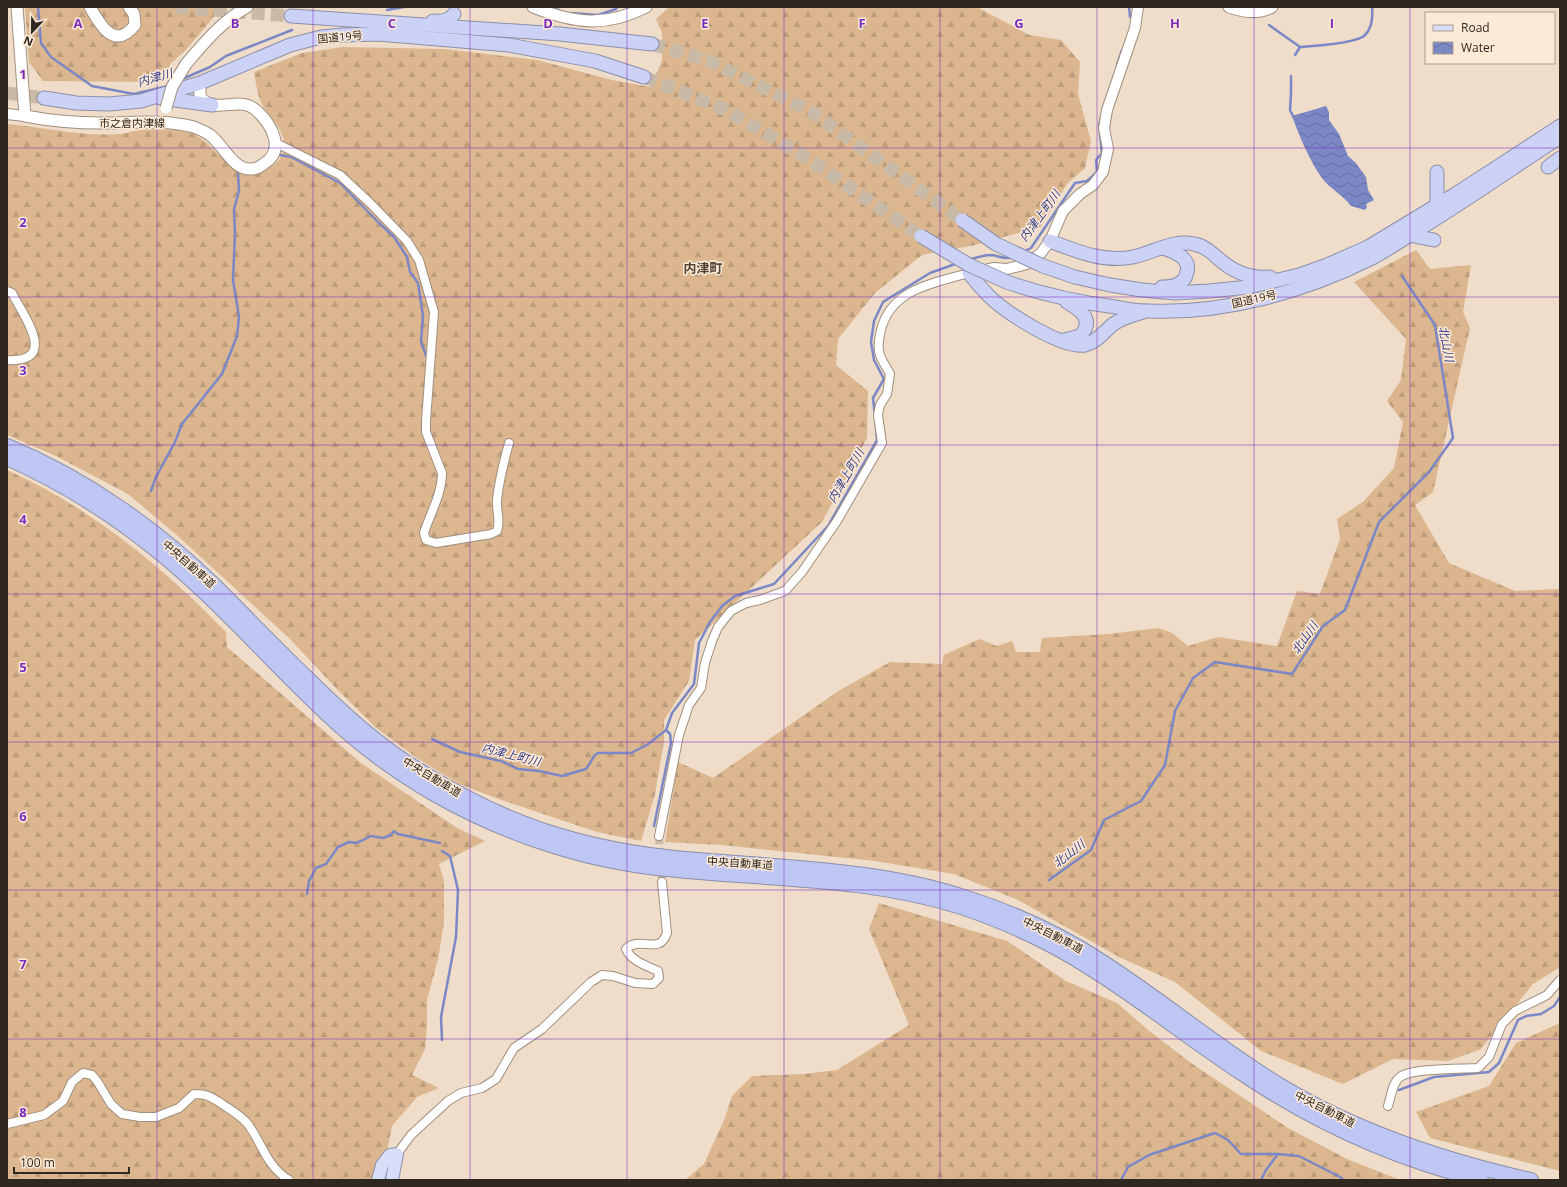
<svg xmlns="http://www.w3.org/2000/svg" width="1567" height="1187" viewBox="0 0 1567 1187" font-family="'Open Sans','Noto Sans JP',sans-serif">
<defs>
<pattern id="forest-firs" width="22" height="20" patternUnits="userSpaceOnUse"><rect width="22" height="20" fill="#dbb68e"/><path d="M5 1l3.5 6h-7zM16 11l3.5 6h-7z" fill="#bc9c7a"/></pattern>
<pattern id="water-waves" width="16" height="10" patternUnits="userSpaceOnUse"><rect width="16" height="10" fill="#7c88c6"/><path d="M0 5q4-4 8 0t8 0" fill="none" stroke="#666fa0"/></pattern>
</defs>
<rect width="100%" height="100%" fill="#efddc9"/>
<!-- forest -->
<g fill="url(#forest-firs)">
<polygon points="25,7 228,7 218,12 185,51 171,63 162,82 43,81 29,62"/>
<path d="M977,7L1029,35L1061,40L1080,62L1078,94L1091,141L1085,168L1067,184L1040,227L975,245L922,255L875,293L838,339L836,365L868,391L867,438L822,522L695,640L689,681L664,720V741L655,794L641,841L597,832L504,801L459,784L417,758L375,727L333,685L290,639L179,537L128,494L56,456L7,435V124C44,127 82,137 119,134C124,134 129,132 134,131C149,129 176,128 191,133C218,143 233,188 267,169C275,165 280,161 283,152C290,134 269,118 262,104C257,95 256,82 254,72L302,53L343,47L443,49L537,60L612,80L650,87L662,61V33L656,19L668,8Z"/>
<polygon points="1416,250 1430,269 1471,265 1463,312 1470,328 1433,492 1415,505 1449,563 1515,591 1560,589 1560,967 1533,984 1481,1049 1448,1061 1393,1059 1343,1084 1261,1051 1175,982 1119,957 1018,900 954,874 875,861 722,845 665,842 678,762 713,778 840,690 890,662 942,664 944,655 979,639 997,646 1012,641 1016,652 1040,652 1042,638 1109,634 1159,628 1172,633 1188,646 1218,637 1277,646 1297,591 1320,594 1340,539 1337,519 1363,502 1394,468 1403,422 1387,401 1401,380 1406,339 1354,282"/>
<path d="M7,470C90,507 163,567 226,632L227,647L361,763L457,828L485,841L439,864L444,881V922L438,959L427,1000V1025L425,1049L412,1075L439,1088L417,1097L392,1126L383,1171L384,1180H7Z"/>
<polygon points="879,903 1007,941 1066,981 1117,1003 1148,1030 1191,1063 1288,1128 1347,1159 1400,1180 685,1180 704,1164 725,1118 732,1096 752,1076 804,1074 837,1070 909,1025 869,929"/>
<polygon points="1560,1023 1560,1171 1430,1138 1416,1112 1489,1086 1516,1043"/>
</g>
<!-- water -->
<path fill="url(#water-waves)" d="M1326,106L1329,112V120L1339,134L1348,156L1356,163L1366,177L1368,190L1374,200L1366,204L1367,207L1365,210L1351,206C1343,195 1330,189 1322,178C1310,162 1299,135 1292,116Z"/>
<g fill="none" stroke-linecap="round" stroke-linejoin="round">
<!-- stream -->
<g stroke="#7c88c6" stroke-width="2.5">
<polyline points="38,7 41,43 51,57 92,86 134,94 168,86"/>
<polyline points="550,7 559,10"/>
<polyline points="1129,7 1130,17"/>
<polyline points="387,10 404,7"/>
<polyline points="571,13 598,15 616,9 617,7"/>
<path d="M1269,25L1300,47C1314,46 1353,44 1364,36C1372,29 1373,17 1372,7"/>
<polyline points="1295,55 1300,47"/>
<polyline points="1117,65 1122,50"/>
<polyline points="1291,76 1291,93 1290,110 1294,118"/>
<polyline points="180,80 210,67 226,56 292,30"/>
<polyline points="280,155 291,157 340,183 378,222 394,237 407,257 410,272 418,283 423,316 421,342 427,358"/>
<polyline points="1023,252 1031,248 1075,183 1087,181 1097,172 1096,160 1102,153 1099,126 1101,117"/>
<path d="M969,260C977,257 984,255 992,255C999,256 1006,260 1013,257"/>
<polyline points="875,416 873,398 884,379 874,360 871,342 874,321 883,302 930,273 958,263"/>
<polyline points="151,491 156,477 175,442 182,424 222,374 237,336 239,317 233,280 235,234 234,209 239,191 238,173"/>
<polyline points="432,739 460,752 501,761 518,769 539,771 562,776 586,769 595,755 598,753 631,753 647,745 666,730 672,713 694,684 699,643 710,622 722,606 735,596 774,584 828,526 877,440 876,427"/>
<polyline points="654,826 671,743 670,734 666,730"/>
<polyline points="1049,880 1091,850 1104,820 1141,801 1165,765 1175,711 1193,678 1215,662 1292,674 1323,626 1345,610 1379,522 1429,472 1453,438 1435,325 1402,276"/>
<polyline points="307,894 309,881 316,868 326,864 338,847 349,842 356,843 361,841 371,836 383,838 391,835 394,831 398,834 440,843"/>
<polyline points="442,1040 441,1017 456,937 458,890 450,856 442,851"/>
<polyline points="1399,1090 1434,1077 1489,1072 1499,1063 1518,1020 1526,1016 1541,1014 1554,1006 1560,997"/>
<polyline points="1121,1180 1128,1167 1149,1155 1215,1133 1228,1140 1241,1154 1278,1154 1299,1156 1342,1178"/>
<polyline points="1261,1180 1266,1170 1278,1154"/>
</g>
<!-- minor-tunnel -->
<polyline stroke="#c9b9a7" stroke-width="8" stroke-dasharray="8 4" stroke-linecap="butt" points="659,836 662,882"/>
<!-- trunk-tunnel -->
<g stroke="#c9b9a7" stroke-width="13" stroke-dasharray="13 6" stroke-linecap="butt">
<polyline points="176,7 291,16"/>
<polyline points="652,44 710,61 812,112 962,220"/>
<polyline points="644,77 724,109 799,153 921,236"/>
<polyline points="7,93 44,98"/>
</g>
<defs>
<g id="minor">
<path d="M276,143L340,175L370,203L407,241L419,260L434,312L426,421V432L442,473C442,494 430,514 424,533L426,540L436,543L491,534L497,531C501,521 496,510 497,500C499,481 504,461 509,443"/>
<path d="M7,291L12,293C23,315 60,363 7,360"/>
<path d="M659,836L679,735L689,705L701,688L705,663L712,641L718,627L731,611L746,603L760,600L785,591L802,572L837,521L882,443L878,415L880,405L887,394L890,374C887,368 882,361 880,355C877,347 879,338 881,330C891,289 933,283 969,273"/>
<path d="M1388,1106C1391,1097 1392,1083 1400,1077C1411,1068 1462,1069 1478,1068L1489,1057L1502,1024L1515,1011L1547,995L1560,980"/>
<path d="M7,1124L44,1115L63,1101L72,1082L83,1073L92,1075L97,1081L111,1104L122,1114L140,1117H156L179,1108L194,1094C208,1094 211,1097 222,1104C231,1110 240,1115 247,1123C262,1142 265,1165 289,1180"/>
<path d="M397,1154L411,1135L448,1101L461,1093L482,1088L496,1079L514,1048L542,1029L591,982L602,975L613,976L635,983L653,984L659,978L658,971C647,966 631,961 626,949C640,935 659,956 667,933L662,882"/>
</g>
<g id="tertiary">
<polyline points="7,114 25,116"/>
<polyline points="980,271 993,268 1007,269 1027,264 1041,253 1050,241 1063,211 1080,194 1093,185 1103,172 1108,149 1104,128 1107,110 1135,28 1138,7"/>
</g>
<g id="secondary">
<path d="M17,7L25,116C51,121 77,123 103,123C135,123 162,119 194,127C199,129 206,132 210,135C225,146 234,175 257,168C260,167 263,164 265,163C285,150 272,125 258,112C244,98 230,107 212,105C208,105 203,100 200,97V83"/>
<path d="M90,7C101,27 115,50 135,25L134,14L129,7"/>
<path d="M533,7C573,23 605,28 646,7"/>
<path d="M1229,7C1243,12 1259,14 1272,7"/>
<path d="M186,64C204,43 222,21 247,7"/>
</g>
<polyline id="primary" points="378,1180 382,1165 390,1155 397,1154 392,1180"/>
<g id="trunk">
<polyline points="291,16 560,34 652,44"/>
<path d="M433,21C441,22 449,21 454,14"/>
<polyline points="44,98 76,103 109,104 141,101 200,83 290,45 321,37 342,35 378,34 509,45 595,61 644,77"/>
<polyline points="161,98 212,105"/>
<polyline points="1548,167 1560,158"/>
<polyline points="1437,172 1437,205"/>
<polyline points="1409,235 1434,240"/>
<path d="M1050,241C1076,251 1104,263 1133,257C1153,253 1173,239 1194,244C1205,246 1212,253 1220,260C1234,272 1250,279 1270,277"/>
<polyline points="1043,266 1075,277 1110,285 1142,290 1175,293 1209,291 1249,287 1299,275 1327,265 1368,247 1454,195 1560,126"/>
<path d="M969,273C975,281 982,289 989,296C1005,312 1062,349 1085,345C1097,342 1104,332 1112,325C1121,318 1133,315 1143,312"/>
<path d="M1007,282C1044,295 1077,302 1116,307C1126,309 1138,311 1149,311C1225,314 1304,292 1372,258C1389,249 1405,238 1421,228C1468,199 1514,167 1560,137"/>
<path d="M1162,287C1167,287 1173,287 1178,284C1183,282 1186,277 1187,272C1191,258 1173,251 1163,248"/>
<path d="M1064,340L1080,336C1095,320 1081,310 1067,302"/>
</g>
<g id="motorway">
<path d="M7,446C84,478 156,528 215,586C246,617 276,648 308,679C343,713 379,747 422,772C459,795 498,815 539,829C580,843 623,852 666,857C689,860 713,861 736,863C814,869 892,873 967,898C1014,913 1060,934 1101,961C1157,997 1209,1040 1265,1076C1346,1128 1437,1159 1531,1180"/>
<path d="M7,458C79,490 145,536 202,590C249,634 292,683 340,726C369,752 403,776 436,795C496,829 567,855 635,865C743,881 854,873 961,907C1006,922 1050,942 1090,968C1143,1001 1191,1040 1243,1074C1316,1123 1395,1159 1481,1180"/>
</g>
</defs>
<!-- minor casing -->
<use href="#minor" stroke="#a18f7e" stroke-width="10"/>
<!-- tertiary casing -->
<use href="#tertiary" stroke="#a18f7e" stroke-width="12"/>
<!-- secondary casing -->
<use href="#secondary" stroke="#a18f7e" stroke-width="13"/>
<!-- primary casing -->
<use href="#primary" stroke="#8c8faa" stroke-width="14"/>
<!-- trunk casing -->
<use href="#trunk" stroke="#8c8faa" stroke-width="15"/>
<!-- motorway casing -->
<use href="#motorway" stroke="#8c8faa" stroke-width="16"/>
<!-- minor -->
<use href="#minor" stroke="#fff" stroke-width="8"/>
<!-- tertiary -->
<use href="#tertiary" stroke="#fff" stroke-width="10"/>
<!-- secondary -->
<use href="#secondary" stroke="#fff" stroke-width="11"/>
<!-- primary -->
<use href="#primary" stroke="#d8ddf8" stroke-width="12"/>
<!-- trunk -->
<use href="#trunk" stroke="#cbd2f6" stroke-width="13"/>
<!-- motorway -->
<use href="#motorway" stroke="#bec7f4" stroke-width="14"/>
<defs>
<polyline id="secondary-bridge" points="166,108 172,87 186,64"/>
<g id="trunk-bridge">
<polyline points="962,220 996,244 1043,266"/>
<polyline points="921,236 969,265 1007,282"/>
</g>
</defs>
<!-- secondary-bridge casing -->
<use href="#secondary-bridge" stroke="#a18f7e" stroke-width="13" stroke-linecap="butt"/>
<!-- trunk-bridge casing -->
<use href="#trunk-bridge" stroke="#8c8faa" stroke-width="15" stroke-linecap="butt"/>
<!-- secondary-bridge -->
<use href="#secondary-bridge" stroke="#fff" stroke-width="11"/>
<!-- trunk-bridge -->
<use href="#trunk-bridge" stroke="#cbd2f6" stroke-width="13"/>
</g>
<!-- grid -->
<path fill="none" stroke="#7b2cbf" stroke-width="1" stroke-opacity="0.55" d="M157,7V1180M313,7V1180M470,7V1180M627,7V1180M784,7V1180M940,7V1180M1097,7V1180M1254,7V1180M1410,7V1180M7,148H1560M7,297H1560M7,445H1560M7,594H1560M7,742H1560M7,890H1560M7,1039H1560"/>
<g text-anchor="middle" stroke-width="3" stroke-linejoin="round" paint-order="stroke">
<!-- street labels -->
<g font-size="11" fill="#2f2821" stroke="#fdead6">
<text transform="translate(340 37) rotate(-5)" y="4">国道19号</text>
<text x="132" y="127">市之倉内津線</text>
<text transform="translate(1254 299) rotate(-13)" y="4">国道19号</text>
<text transform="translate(189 564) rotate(41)" y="4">中央自動車道</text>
<text transform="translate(432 777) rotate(31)" y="4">中央自動車道</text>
<text transform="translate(740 863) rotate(4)" y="4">中央自動車道</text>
<text transform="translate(1053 935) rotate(27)" y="4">中央自動車道</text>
<text transform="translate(1325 1109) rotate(27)" y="4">中央自動車道</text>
</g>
<!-- water labels -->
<g font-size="12" font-style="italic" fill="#383f8b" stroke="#fdead6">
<text transform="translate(155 78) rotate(-16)" y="4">内津川</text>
<text transform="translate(1040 216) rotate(-54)" y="4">内津上町川</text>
<text transform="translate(1446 344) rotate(79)" y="4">北山川</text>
<text transform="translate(846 476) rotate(-60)" y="4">内津上町川</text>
<text transform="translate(1305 638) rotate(-55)" y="4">北山川</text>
<text transform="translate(511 755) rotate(14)" y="4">内津上町川</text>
<text transform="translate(1069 854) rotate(-38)" y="4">北山川</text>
</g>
<!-- quarter labels -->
<g font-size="13" font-weight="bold" fill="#544535" stroke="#fdead6">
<text x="703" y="273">内津町</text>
</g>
</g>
<g font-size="13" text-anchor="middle" font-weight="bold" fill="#7b2cbf" stroke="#fdead6" stroke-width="3" stroke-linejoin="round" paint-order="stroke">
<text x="78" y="28">A</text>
<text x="235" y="28">B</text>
<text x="392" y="28">C</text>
<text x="548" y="28">D</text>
<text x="705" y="28">E</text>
<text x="862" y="28">F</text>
<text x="1019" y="28">G</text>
<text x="1175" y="28">H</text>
<text x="1332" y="28">I</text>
<text x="23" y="79">1</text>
<text x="23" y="227">2</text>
<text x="23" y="375">3</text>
<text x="23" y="524">4</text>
<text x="23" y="672">5</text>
<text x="23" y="821">6</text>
<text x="23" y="969">7</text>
<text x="23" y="1117">8</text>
</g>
<!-- border -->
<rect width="1567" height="1187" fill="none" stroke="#2f2821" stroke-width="16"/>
<!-- legend -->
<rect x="1425" y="12" width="130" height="52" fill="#fdead6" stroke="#ab9c8e"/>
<rect x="1433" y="25" width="20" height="6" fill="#d8ddf8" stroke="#ab9c8e"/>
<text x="1461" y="32" font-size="12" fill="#2f2821">Road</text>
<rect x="1433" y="42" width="20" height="12" fill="url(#water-waves)" stroke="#ab9c8e"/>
<text x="1461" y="52" font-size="12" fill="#2f2821">Water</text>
<!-- north arrow -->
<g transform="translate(32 32) rotate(202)" stroke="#fdead6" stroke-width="3" paint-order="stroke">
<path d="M0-3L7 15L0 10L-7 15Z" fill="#2f2821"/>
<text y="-6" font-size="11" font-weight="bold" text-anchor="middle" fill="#2f2821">N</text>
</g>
<!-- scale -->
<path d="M14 1167v6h115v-6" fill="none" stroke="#2f2821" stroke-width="2"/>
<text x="20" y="1167" font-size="12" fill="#2f2821" stroke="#fdead6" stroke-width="3" paint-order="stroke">100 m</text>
</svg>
